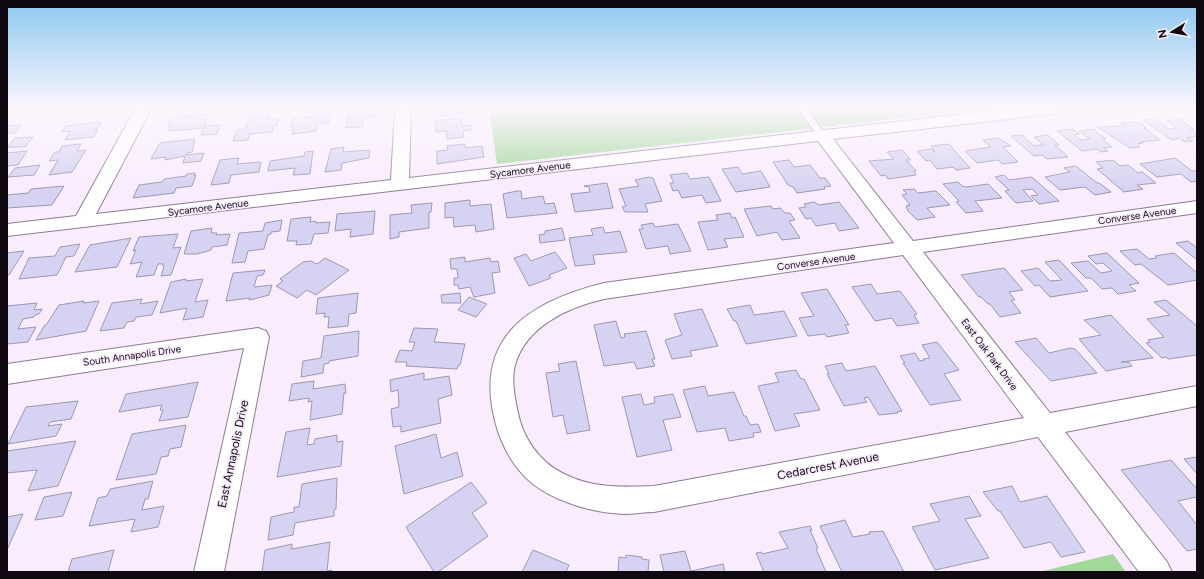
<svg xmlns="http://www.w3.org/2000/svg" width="1204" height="579" viewBox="0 0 1204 579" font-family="Figtree,sans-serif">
<rect width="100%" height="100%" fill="#f8ecfd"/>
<!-- green -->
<g fill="#a2d899">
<polygon points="489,109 983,109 497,164"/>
<polygon points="1113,554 1126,572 1039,572"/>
</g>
<!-- building -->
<g fill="#d6d2f1" stroke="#9b98b4">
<polygon points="9,109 10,110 32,109 30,113 7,116"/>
<polygon points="89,109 109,109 108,111 86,113"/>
<polygon points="255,109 270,109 267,119 279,118 277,126 273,126 272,132 249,134 248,140 233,141 237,130 246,129 250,115 253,115"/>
<polygon points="375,109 374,117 363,119 362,127 346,128 349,110"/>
<polygon points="435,109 470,109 470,113 440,116 439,113 435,114"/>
<polygon points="209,114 204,128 169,131 171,128 168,128 169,125 173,123 168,124 171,117"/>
<polygon points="331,114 329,123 318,124 316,131 292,134 294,127 290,127 293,119"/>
<polygon points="461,118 462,126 470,125 471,130 463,131 464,137 447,139 447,131 436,132 435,121"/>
<polygon points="1154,119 1169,129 1177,128 1166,121 1179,119 1194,129 1190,129 1197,134 1197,136 1187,138 1193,141 1185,142 1180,138 1172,140 1143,120"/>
<polygon points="97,122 101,123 98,128 93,130 98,130 94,137 65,140 70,131 62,132 66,126"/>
<polygon points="1133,122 1139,122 1147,128 1144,128 1160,140 1141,142 1143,143 1137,144 1140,147 1130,148 1097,127 1125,126 1121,123"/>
<polygon points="21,125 15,133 9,133 7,136 7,126"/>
<polygon points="220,125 217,134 201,135 205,126"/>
<polygon points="1073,129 1080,134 1074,135 1081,140 1090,139 1079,131 1093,129 1106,139 1102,139 1112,147 1104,148 1108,151 1101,152 1097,149 1082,151 1057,131"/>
<polygon points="1022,135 1034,146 1044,145 1034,137 1048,135 1059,145 1055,145 1068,157 1047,159 1042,155 1034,156 1011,136"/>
<polygon points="33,137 25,147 8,147 15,138"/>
<polygon points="998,138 1011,146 1003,147 1018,162 1002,164 998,160 977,163 965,151 991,147 983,140"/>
<polygon points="195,139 192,152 187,153 186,155 204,153 201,161 183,163 185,156 165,160 166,157 151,159 160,143"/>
<polygon points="81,144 77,151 86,150 72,172 49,175 58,160 49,161 55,152 59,152 62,146"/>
<polygon points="465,144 465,148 482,146 484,157 437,164 437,151 448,150 447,146"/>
<polygon points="949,144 970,168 956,170 953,167 937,169 930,160 926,161 917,151 931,149 935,152 931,146"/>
<polygon points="344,147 343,152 370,150 369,158 342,163 341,170 325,172 331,149"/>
<polygon points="902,150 911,160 906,160 916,171 914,172 916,175 888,179 885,175 881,176 869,161 894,159 887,152"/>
<polygon points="27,151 18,165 7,166 7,153"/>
<polygon points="313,151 310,174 293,175 295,168 268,171 270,161 304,156 305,152"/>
<polygon points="239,158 237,164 261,162 259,172 231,175 229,183 211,185 220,160"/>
<polygon points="1175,158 1192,171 1197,171 1197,181 1191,182 1181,174 1157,177 1140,164"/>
<polygon points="789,160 794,167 810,165 820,178 825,178 831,186 824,187 825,189 797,193 793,187 788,185 773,162"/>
<polygon points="1113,160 1120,166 1128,165 1138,173 1142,172 1156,183 1137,185 1143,189 1124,192 1097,169 1103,168 1096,162"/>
<polygon points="40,165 34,175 8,177 15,168"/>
<polygon points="1076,166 1097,183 1099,183 1111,192 1095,195 1085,187 1060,190 1045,177 1070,172 1064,168"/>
<polygon points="738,167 742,174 761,171 770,187 736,192 722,169"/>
<polygon points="195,173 194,176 196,175 192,186 176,188 174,193 133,198 139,185 162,182 164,179 186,176 187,174"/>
<polygon points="687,173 690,179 709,177 721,201 706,203 702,195 682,198 678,190 673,191 670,183 674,183 670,175"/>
<polygon points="1004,175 1009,180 1032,177 1059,201 1039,204 1031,196 1038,195 1032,189 1023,190 1033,201 1016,203 1005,191 1009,190 995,177"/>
<polygon points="649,177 653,178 662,201 645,204 648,212 625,212 622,207 626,206 619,189 639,186 635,180"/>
<polygon points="958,182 962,186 966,187 988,184 1002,198 975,201 983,211 966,213 956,202 959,201 943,184"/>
<polygon points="607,183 613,208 575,212 571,194 590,192 589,187 584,186"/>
<polygon points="64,186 52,205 7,208 7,195 28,193 31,189"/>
<polygon points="914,189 918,193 936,191 950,205 927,208 935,217 917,220 908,211 906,206 910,205 902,195 907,194 903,190"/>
<polygon points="517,191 521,191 522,199 543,196 545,204 554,203 557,213 507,218 503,194"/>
<polygon points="470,200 470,206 491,204 494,229 476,232 475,225 454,227 453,217 445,218 445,203"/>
<polygon points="814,202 819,205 839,202 859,228 839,231 835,223 816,226 811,218 806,219 799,208 806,207 804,204"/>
<polygon points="432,203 431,212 429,212 429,228 399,232 399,237 390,239 390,215 412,213 411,205"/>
<polygon points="771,206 773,209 780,208 785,213 790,213 795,220 789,221 800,238 782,240 777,232 757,236 744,209"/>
<polygon points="375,211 373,234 350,237 351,229 335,231 337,214"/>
<polygon points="730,213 732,218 735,217 744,237 724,239 728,247 708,250 698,222 718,220 716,215"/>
<polygon points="311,217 310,222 316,221 316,223 330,222 328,233 314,234 311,244 296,245 297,241 287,241 291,219"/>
<polygon points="282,220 280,231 271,232 271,234 268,235 264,249 248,251 245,262 232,263 239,233 263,231 265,223"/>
<polygon points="653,223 655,227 678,224 691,251 670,254 668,246 646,249 639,229 643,229 641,225"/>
<polygon points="603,227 605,233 620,231 627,252 593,255 595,264 575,266 569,238 593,235 591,229"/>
<polygon points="212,228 211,233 217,233 216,235 230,234 227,245 212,247 211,250 197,254 184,254 191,231"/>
<polygon points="562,228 565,240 540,243 539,235 545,234 545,231"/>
<polygon points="178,234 173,248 181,247 171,275 161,276 164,266 163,266 163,264 158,264 154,275 136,277 142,262 130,264 136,250 133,251 139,237"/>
<polygon points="131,238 117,267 75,272 90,245"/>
<polygon points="1188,241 1197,248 1197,260 1176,243"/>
<polygon points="80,244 74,256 66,257 57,275 19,279 29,258 55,256 60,247"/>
<polygon points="1137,249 1149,259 1157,258 1155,256 1174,253 1197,273 1197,280 1168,285 1141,264 1135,265 1120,251"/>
<polygon points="24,251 9,275 7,275 7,253"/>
<polygon points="555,252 567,268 549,275 551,278 529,286 514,258 526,254 531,261"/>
<polygon points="1107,253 1139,283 1129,285 1136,291 1118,294 1112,288 1102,289 1091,278 1086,278 1071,263 1088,261 1101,273 1112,271 1103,263 1096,264 1088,256"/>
<polygon points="465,257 465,262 490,258 491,262 498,261 500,272 492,273 495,293 474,297 470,287 459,289 458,285 454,285 454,278 458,278 457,269 451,269 450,259"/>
<polygon points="325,258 349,270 316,295 307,290 297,298 276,286 283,281 280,279 303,262 311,261 317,264"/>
<polygon points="1059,260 1077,279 1088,291 1050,297 1039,285 1035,286 1021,271 1038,268 1050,281 1062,280 1045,262"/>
<polygon points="1004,268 1023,290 1009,292 1015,300 1011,300 1021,313 1000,317 990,304 988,304 981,297 979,297 961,275"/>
<polygon points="265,270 263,275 257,276 254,287 272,285 269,295 254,299 249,300 250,298 226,301 233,273"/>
<polygon points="186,279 186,281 203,279 195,302 208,300 203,317 183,320 187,308 160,313 171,282"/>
<polygon points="871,284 877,294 900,291 917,314 914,315 919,323 897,326 892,318 875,321 852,287"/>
<polygon points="827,289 849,325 845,325 849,333 827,337 825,334 808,336 799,318 814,316 801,293"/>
<polygon points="358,293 356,313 349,314 348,326 328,328 329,317 324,317 325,313 316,314 318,298"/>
<polygon points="460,293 461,303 442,303 441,295"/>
<polygon points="469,297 487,304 476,317 458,310"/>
<polygon points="142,299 140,304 158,301 152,315 136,317 134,321 127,322 124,328 100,331 112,303"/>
<polygon points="1166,300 1197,326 1197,355 1168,359 1166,357 1162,358 1146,343 1150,342 1148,340 1164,337 1147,319 1170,315 1154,302"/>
<polygon points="84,301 83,303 99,301 86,331 36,340 44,326 46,325 59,305"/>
<polygon points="37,303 34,310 42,309 39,314 35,315 34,317 23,319 18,329 36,327 28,342 7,344 7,306"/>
<polygon points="750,305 754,315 784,311 797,336 746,344 736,321 734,321 727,309"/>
<polygon points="702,309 718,346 690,351 692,356 672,359 665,340 682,335 674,314"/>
<polygon points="1111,315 1126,331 1153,358 1121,362 1129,362 1132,366 1106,371 1079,339 1101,335 1084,320"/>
<polygon points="616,321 621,338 625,337 624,334 646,331 655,359 652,359 655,366 637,369 634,362 604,366 594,325"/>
<polygon points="414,328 438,329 434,342 465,344 460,365 458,365 457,369 406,366 407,362 395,362 400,350 412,351 415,342 409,342"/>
<polygon points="359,331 358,356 329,361 329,363 324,364 323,373 301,377 303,361 321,358 324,336"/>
<polygon points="1036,338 1049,353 1070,348 1075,349 1097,373 1051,381 1015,342"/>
<polygon points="937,342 959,370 944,374 961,400 930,405 903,363 905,363 900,356 915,353 920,361 924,360 923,359 930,358 922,345"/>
<polygon points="576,361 590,430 567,434 563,415 553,417 546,373 560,371 558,364"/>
<polygon points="842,363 846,371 875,366 902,411 897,412 898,413 879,415 868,397 864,398 867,402 844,406 827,374 829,374 825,366"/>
<polygon points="796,370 801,379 804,379 820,410 794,414 800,426 775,431 758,386 779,382 775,373"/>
<polygon points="424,373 424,380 449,376 452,395 438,399 441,423 401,432 401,426 393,427 391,409 399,407 398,390 391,392 390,380"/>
<polygon points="314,381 313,389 345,384 346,393 344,393 342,414 310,420 312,401 308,402 309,398 289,401 292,384"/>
<polygon points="198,382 188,417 159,421 163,410 160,410 162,405 119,412 126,394"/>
<polygon points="705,386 708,396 734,392 744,416 746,416 750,425 758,424 761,432 753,433 754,437 729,441 725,428 697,432 683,390"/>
<polygon points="641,394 644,405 655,403 654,397 673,394 681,417 663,420 672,450 637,457 622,397"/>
<polygon points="78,401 71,419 50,422 48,426 62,424 56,436 8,444 26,407"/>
<polygon points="186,425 181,447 170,449 168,456 161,457 156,474 116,480 132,434"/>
<polygon points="310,428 307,445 314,444 315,439 337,435 337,442 343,441 341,466 277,477 286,432"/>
<polygon points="436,434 441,458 457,452 463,476 404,494 395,446"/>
<polygon points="76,441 58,486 28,491 37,470 7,473 7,451"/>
<polygon points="1197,457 1197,474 1184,459"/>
<polygon points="1171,460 1197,489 1197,497 1178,501 1197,525 1197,549 1187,551 1121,470"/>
<polygon points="337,478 336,509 334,510 334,516 295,523 293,535 268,540 271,517 294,512 294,507 299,507 302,484"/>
<polygon points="153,481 148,499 145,499 142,510 164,506 158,527 131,532 135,519 89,526 98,498 107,496 110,489"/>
<polygon points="471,482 487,503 472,513 488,536 438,572 434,572 406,527"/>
<polygon points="1012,486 1020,502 1047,496 1085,552 1061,557 1051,542 1024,548 1000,511 998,511 983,492"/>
<polygon points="72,492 63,516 35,520 44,497"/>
<polygon points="969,496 981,516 965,519 989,558 935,570 912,527 940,521 930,504"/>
<polygon points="23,514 7,550 7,517"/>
<polygon points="845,520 853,537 870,534 869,532 883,531 904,572 842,572 820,526"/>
<polygon points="810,526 812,530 810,530 818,548 816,549 826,572 764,572 756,553 761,552 762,554 788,548 779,532"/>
<polygon points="330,542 327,571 332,570 332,572 262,572 265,550 292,544 292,549"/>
<polygon points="114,550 108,572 68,572 72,559"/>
<polygon points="533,550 569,565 566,572 522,572"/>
<polygon points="685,551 691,571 723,564 725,572 664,572 660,555"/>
<polygon points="626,555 642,557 642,559 649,560 648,572 618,572 619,557 626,558"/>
</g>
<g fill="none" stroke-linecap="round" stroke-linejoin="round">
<defs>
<polygon id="service" points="799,109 807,109 826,136 825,138 819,138"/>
<g id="minor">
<path d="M135,109H151L96,214L391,180L395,109H411L409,178L1008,109H1059L1057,112L1052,114L833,139L913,241L1197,201V213L923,252L1050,413L1197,386V406L1065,432L1167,562L1172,572H1139L1038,437L654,512C644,512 634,514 624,514C596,513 563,504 540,489C518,475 503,450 496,425C472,338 528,302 604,283L894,243L818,141L7,236V224L76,216ZM903,255L1024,418L654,486C621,487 593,489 562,473C539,461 523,438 518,413C515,398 511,380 515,365C526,326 569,307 604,299Z"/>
<polygon points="258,328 266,331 269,337 224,572 194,572 244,348 7,384 7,364"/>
</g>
</defs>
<!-- service casing -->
<use href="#service" stroke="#8d7b94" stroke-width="2"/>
<!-- minor casing -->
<use href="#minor" stroke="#8d7b94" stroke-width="2"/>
<!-- service -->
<use href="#service" fill="#fff" fill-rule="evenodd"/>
<!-- minor -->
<use href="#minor" fill="#fff" fill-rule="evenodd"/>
</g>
<!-- sky -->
<linearGradient id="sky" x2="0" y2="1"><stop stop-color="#8cc8ee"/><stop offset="0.57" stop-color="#fcf6fe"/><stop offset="1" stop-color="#fcf6fe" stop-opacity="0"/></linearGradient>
<rect width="1204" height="190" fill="url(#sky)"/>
<g text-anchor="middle" stroke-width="3.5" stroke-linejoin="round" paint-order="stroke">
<!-- street labels -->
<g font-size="10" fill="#100912" stroke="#f8ecfd">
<text transform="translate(530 169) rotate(-7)" y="4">Sycamore Avenue</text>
<text transform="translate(208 207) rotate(-7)" y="4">Sycamore Avenue</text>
<text transform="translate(1137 215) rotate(-8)" y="4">Converse Avenue</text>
<text transform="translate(816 261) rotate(-8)" y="4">Converse Avenue</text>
<text transform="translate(990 354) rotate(53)" y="4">East Oak Park Drive</text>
<text transform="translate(132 355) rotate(-8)" y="4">South Annapolis Drive</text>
</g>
<!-- near-street labels -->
<g font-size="12" fill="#100912" stroke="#f8ecfd">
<text transform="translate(233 454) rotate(-78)" y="4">East Annapolis Drive</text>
<text transform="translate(828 466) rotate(-11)" y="4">Cedarcrest Avenue</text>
</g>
</g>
<!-- border -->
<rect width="1204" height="579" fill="none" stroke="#100912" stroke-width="16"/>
<!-- north arrow -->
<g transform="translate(1172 32) rotate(259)" stroke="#f8ecfd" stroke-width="3" paint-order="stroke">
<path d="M0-3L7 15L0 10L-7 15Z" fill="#100912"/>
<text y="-6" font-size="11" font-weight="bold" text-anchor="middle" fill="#100912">N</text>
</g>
</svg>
